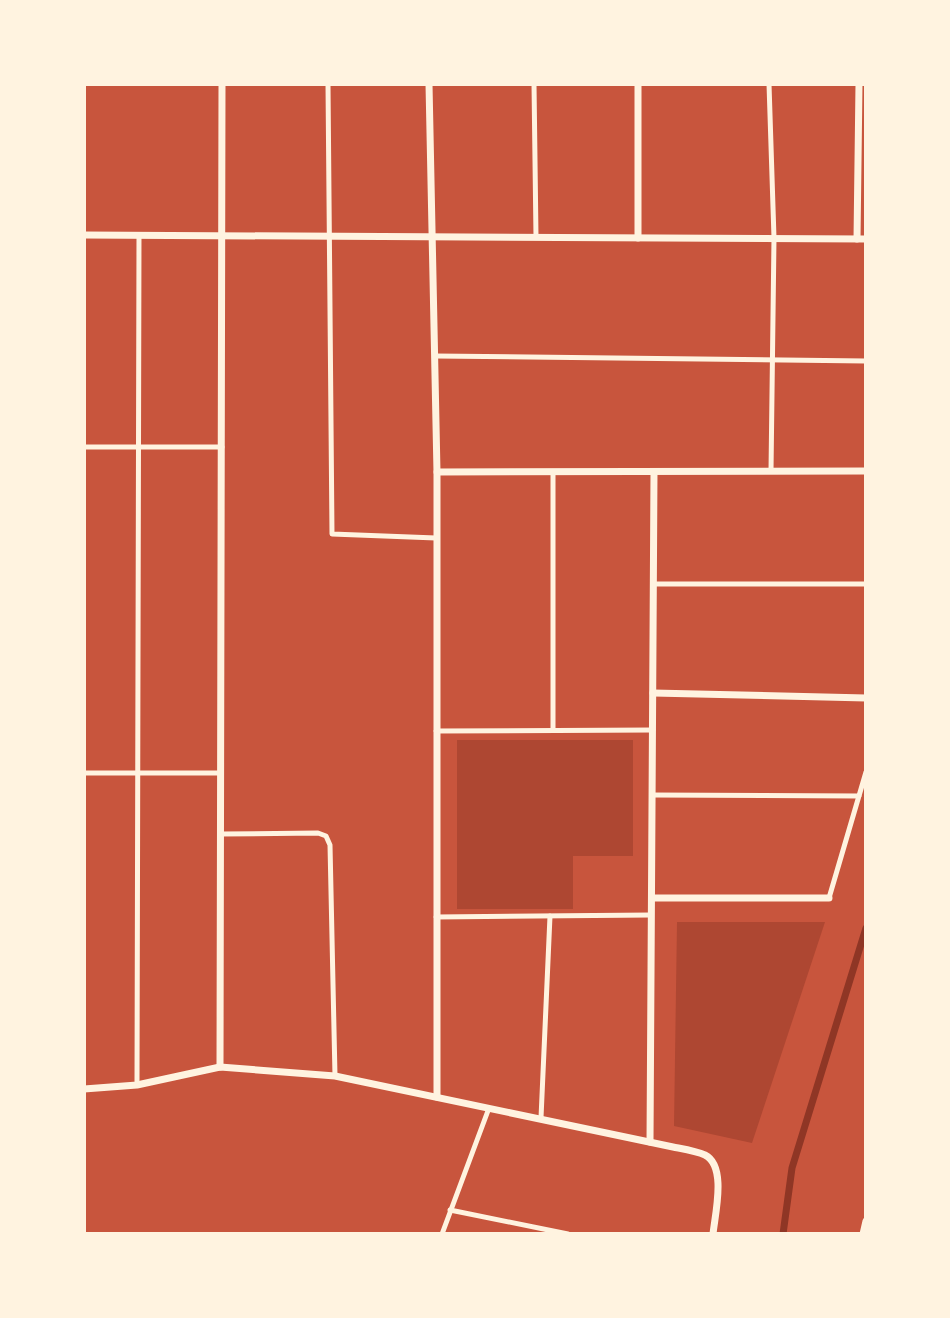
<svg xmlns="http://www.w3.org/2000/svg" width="950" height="1318" viewBox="0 0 950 1318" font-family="'Source Sans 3',sans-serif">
<rect width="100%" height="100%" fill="#c8553d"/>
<!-- green -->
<g fill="#ae4732">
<polygon points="457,740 633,740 633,856 573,856 573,909 457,909"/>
<polygon points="677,922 825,922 752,1143 674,1126"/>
</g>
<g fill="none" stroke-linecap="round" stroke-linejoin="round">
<!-- stream -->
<polyline stroke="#8f3625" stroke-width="7" points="783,1234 792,1168 866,928"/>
<!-- service -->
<g stroke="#fff3e0" stroke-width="5">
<polyline points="328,84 332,534 436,538"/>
<polyline points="534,84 536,237"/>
<polyline points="769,84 774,238 771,471"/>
<polyline points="435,356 866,361"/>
<polyline points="84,447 222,447"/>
<polyline points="654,584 866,584"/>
<polyline points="553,730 553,472"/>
<polyline points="436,731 653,730"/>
<polyline points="84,773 221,773"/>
<polyline points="652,795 859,796"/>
<polyline points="221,834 318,833 326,836 330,845 335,1076"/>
<polyline points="829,898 866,772"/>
<polyline points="436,917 651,915"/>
<polyline points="137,1085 139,235"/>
<polyline points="541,1118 550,916"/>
<polyline points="450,1210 568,1234"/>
<polyline points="442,1234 489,1108"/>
</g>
<!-- minor -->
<g stroke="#fff3e0" stroke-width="7">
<polyline points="429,84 437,472 437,1097"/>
<polyline points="84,235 866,239"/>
<polyline points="638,238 638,84"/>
<polyline points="857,239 859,84"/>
<polyline points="437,472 866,471"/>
<polyline points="653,693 866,698"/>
<polyline points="652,898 829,898"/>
<polyline points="220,1067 222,84"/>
<path d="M84,1089L137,1085L220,1067L335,1076L673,1147C683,1149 696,1151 705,1155C727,1166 715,1214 713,1234"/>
<polyline points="650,1142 654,472"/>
<polyline points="863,1234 866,1221"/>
</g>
</g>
<!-- border -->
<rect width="950" height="1318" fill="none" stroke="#fff3e0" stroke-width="172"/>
</svg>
